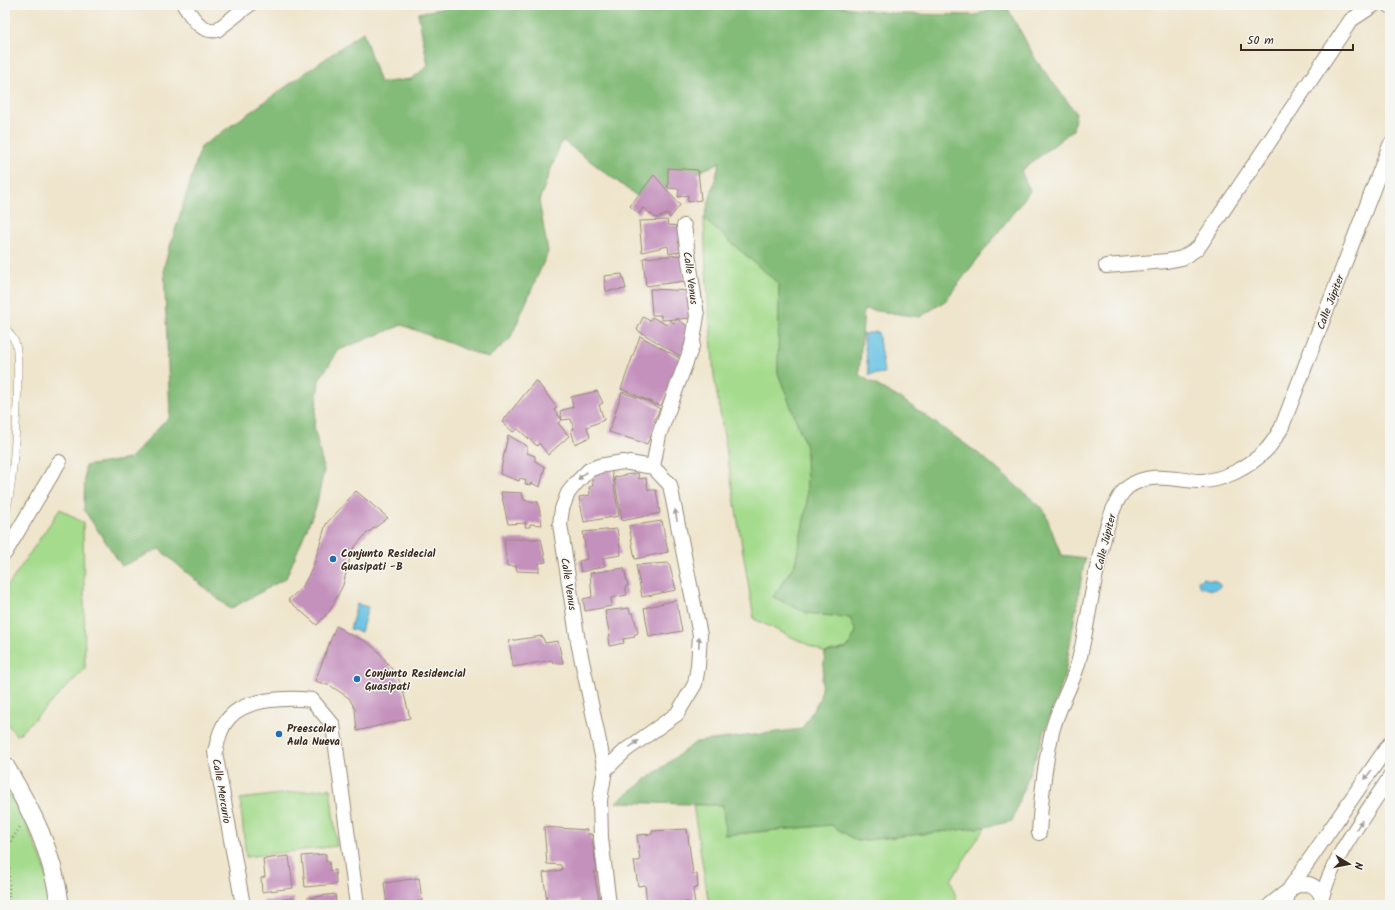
<svg xmlns="http://www.w3.org/2000/svg" width="1395" height="910" viewBox="0 0 1395 910" font-family="Kalam,sans-serif">
<rect width="100%" height="100%" fill="#f6f6f2"/>
<filter id="ink" filterUnits="userSpaceOnUse"><feTurbulence type="fractalNoise" baseFrequency=".025" numOctaves="2"/><feDisplacementMap in="SourceGraphic" scale="8" xChannelSelector="R" yChannelSelector="G"/><feConvolveMatrix kernelMatrix="1 2 1 2 8 2 1 2 1" color-interpolation-filters="sRGB"/></filter>
<filter id="wash" filterUnits="userSpaceOnUse"><feTurbulence type="fractalNoise" baseFrequency=".012" numOctaves="4" result="noise"/><feDisplacementMap in="SourceGraphic" scale="16" xChannelSelector="R" yChannelSelector="G"/><feGaussianBlur stdDeviation="0.9" result="paint"/><feColorMatrix in="noise" values="0 0 0 0 0 0 0 0 0 0 0 0 0 0 0 0 0 1.4 0 .05"/><feComposite in="paint" operator="in"/></filter>
<g filter="url(#wash)">
<rect width="100%" height="100%" fill="#efe5cc"/>
<!-- green -->
<g fill="#a4db8c" stroke="#708255">
<polygon points="704,219 779,284 778,373 806,446 807,505 795,564 773,597 807,613 850,618 856,632 847,648 825,653 754,619 714,376 706,271"/>
<polygon points="60,509 83,523 85,669 17,736 5,721 5,590"/>
<polygon points="330,788 337,846 246,857 240,799"/>
<polygon points="8,789 29,830 44,865 52,905 5,905 5,791"/>
<polygon points="693,805 723,805 726,835 831,825 857,841 985,827 951,880 958,905 884,905 881,901 858,902 854,905 709,905"/>
</g>
<!-- forest -->
<polygon fill="#83bb78" stroke="#5f724b" points="462,5 830,5 897,14 977,15 997,5 1006,5 1036,60 1076,113 1073,130 1021,171 1030,191 945,301 920,317 864,309 859,375 906,402 982,456 1044,510 1061,555 1085,558 1064,678 1012,821 985,827 857,841 831,825 725,835 723,805 616,802 696,742 802,729 820,698 825,653 847,648 856,632 850,618 807,613 773,597 795,564 807,505 806,446 778,373 779,284 704,219 720,162 642,200 562,140 539,201 548,252 510,339 488,358 402,325 339,350 319,380 314,427 324,470 316,507 286,578 230,609 159,549 122,566 84,510 85,466 129,459 170,416 164,266 201,147 363,32 380,83 411,79 428,66 418,13"/>
<!-- water -->
<g fill="#65c1e3" stroke="#507680">
<polygon points="878,332 884,373 869,375 863,334"/>
<path d="M1203,578L1216,581L1220,585V587C1214,592 1206,589 1199,586L1198,581Z"/>
<polygon points="357,604 368,607 361,632 350,629"/>
</g>
<g id="blocks">
<!-- building -->
<g fill="#c491bd">
<polygon points="668,168 698,170 701,200 688,202 688,195 678,197 679,189 668,188"/>
<polygon points="654,175 680,205 670,218 668,214 656,218 643,208 639,214 630,206"/>
<polygon points="667,220 668,225 680,226 682,251 669,254 668,246 642,252 639,221"/>
<polygon points="682,255 685,281 646,286 643,258"/>
<polygon points="622,274 626,289 606,291 604,276"/>
<polygon points="650,289 692,291 693,318 661,320 661,315 652,315"/>
<polygon points="643,317 650,321 652,317 667,325 670,320 674,323 677,319 692,329 680,356 637,330"/>
<polygon points="640,336 683,360 661,406 621,389"/>
<polygon points="536,380 557,408 554,410 562,420 560,411 573,407 571,397 597,391 603,403 599,405 604,420 587,427 590,437 575,444 571,430 574,429 571,419 562,420 558,423 569,436 548,455 539,443 537,446 518,429 513,432 502,422"/>
<polygon points="622,392 647,401 660,409 654,421 657,422 647,444 609,432"/>
<polygon points="508,435 527,446 527,453 535,456 535,461 545,467 540,487 531,483 530,485 525,484 526,480 520,478 519,481 500,474"/>
<polygon points="611,467 619,516 584,522 579,497 590,495 589,487 593,486 590,471"/>
<polygon points="638,473 639,479 646,478 648,490 656,490 660,513 622,521 614,477"/>
<polygon points="356,491 388,518 366,534 352,550 343,585 331,609 317,625 288,600 302,588 313,567 326,524"/>
<polygon points="501,492 522,493 524,500 538,502 542,525 530,524 530,527 525,527 526,523 508,524"/>
<polygon points="662,521 668,552 635,559 629,526"/>
<polygon points="617,529 621,555 603,558 605,566 581,572 579,561 587,559 583,532"/>
<polygon points="504,539 541,539 546,562 539,563 539,572 517,571 516,566 507,566"/>
<polygon points="669,563 676,590 642,597 636,565"/>
<polygon points="624,568 628,586 625,587 627,595 611,598 612,606 585,611 583,599 592,597 590,573"/>
<polygon points="676,600 682,631 649,637 644,608"/>
<polygon points="629,608 630,613 633,613 638,633 634,635 635,637 623,639 624,643 609,646 608,638 610,636 605,611"/>
<polygon points="336,626 349,634 367,642 378,651 398,677 404,694 410,718 357,731 355,709 349,698 331,686 315,681"/>
<polygon points="542,636 545,643 558,641 563,663 553,663 552,660 513,667 509,641"/>
<polygon points="544,827 587,830 587,834 591,834 597,870 594,872 600,905 580,905 579,900 560,902 561,905 553,905 552,901 547,901 543,873 562,870 561,865 547,864"/>
<polygon points="687,829 693,874 697,874 698,887 693,889 695,905 689,905 688,902 647,905 645,885 638,886 634,861 640,861 637,835 652,834 652,831"/>
<polygon points="326,854 326,862 329,861 330,871 335,870 336,884 305,887 302,856"/>
<polygon points="289,856 293,888 262,892 261,878 265,877 263,859"/>
<polygon points="419,878 422,901 387,905 384,883"/>
<polygon points="335,894 336,905 308,905 307,898"/>
<polygon points="294,898 294,905 263,905 263,901"/>
</g>
</g>
</g>
<g filter="url(#ink)">
<use href="#blocks" fill-opacity="0" stroke="#958875" stroke-width="1"/>
<g fill="none" stroke-linecap="round" stroke-linejoin="round">
<defs>
<path id="service" d="M5,327C8,332 15,339 16,345C21,363 14,497 5,512"/>
<g id="minor">
<path d="M184,5C192,17 201,33 217,30L249,5"/>
<polyline points="1389,5 1390,6"/>
<polyline points="1106,266 1167,261 1182,258 1198,248 1351,20 1374,5"/>
<polyline points="653,467 659,435 692,346 697,316 684,226"/>
<polyline points="5,553 59,462"/>
<polyline points="605,770 626,750 677,714 695,684 698,666 700,635 670,485 653,467 623,462 599,466 589,470 577,482 568,493 562,509 560,524 578,642 605,770 600,800 601,838 609,905"/>
<path d="M1039,833C1041,799 1044,766 1052,732C1057,710 1070,689 1077,667C1090,628 1099,509 1128,487C1150,471 1174,480 1198,481C1222,482 1249,467 1265,451C1272,445 1276,436 1281,429L1390,145"/>
<path d="M243,905L215,752C218,741 220,727 229,718C245,698 289,697 312,700L333,725L357,905"/>
<path d="M1270,905C1285,893 1308,869 1322,897"/>
<polyline points="1285,905 1290,888 1390,743"/>
<path d="M1320,905C1330,859 1365,816 1390,777"/>
</g>
<path id="tertiary" d="M5,766C33,813 52,850 60,905"/>
</defs>
<!-- service casing -->
<use href="#service" stroke="#958875" stroke-width="8"/>
<!-- minor casing -->
<use href="#minor" stroke="#958875" stroke-width="16"/>
<!-- tertiary casing -->
<use href="#tertiary" stroke="#958875" stroke-width="20"/>
<!-- path -->
<polyline stroke="#958875" stroke-width="2.5" stroke-dasharray="1 3" stroke-linecap="butt" points="9,905 9,844 20,827"/>
<!-- service -->
<use href="#service" stroke="#fff" stroke-width="7"/>
<!-- minor -->
<use href="#minor" stroke="#fff" stroke-width="14"/>
<!-- tertiary -->
<use href="#tertiary" stroke="#fff" stroke-width="18"/>
</g>
<!-- one-way arrows -->
<defs><path id="oneway-solid" d="M-6-.8H1V-3.2L6.5 0L1 3.2V.8H-6Z"/></defs>
<g fill="#a79f9a">
<use href="#oneway-solid" transform="translate(582 476) rotate(137)"/>
<use href="#oneway-solid" transform="translate(676 515) rotate(-101)"/>
<use href="#oneway-solid" transform="translate(699 642) rotate(-88)"/>
<use href="#oneway-solid" transform="translate(634 744) rotate(-37)"/>
<use href="#oneway-solid" transform="translate(1368 775) rotate(125)"/>
<use href="#oneway-solid" transform="translate(1359 825) rotate(-57)"/>
</g>
</g>
<!-- markers -->
<g fill="#1f6fb2" stroke="#f6f6f2" stroke-width="1.5">
<circle cx="333" cy="559" r="4"/>
<circle cx="357" cy="679" r="4"/>
<circle cx="279" cy="734" r="4"/>
</g>
<g text-anchor="middle" stroke-width="3" stroke-linejoin="round" paint-order="stroke">
<!-- street labels -->
<g font-size="11" fill="#3b2a1e" stroke="#f6f6f2">
<text transform="translate(691 278) rotate(82)" y="4">Calle Venus</text>
<text transform="translate(1330 302) rotate(-69)" y="4">Calle Júpiter</text>
<text transform="translate(1105 542) rotate(-76)" y="4">Calle Júpiter</text>
<text transform="translate(569 584) rotate(81)" y="4">Calle Venus</text>
<text transform="translate(222 791) rotate(80)" y="4">Calle Mercurio</text>
</g>
<!-- poi labels -->
<g font-size="11" font-weight="bold" fill="#3b2a1e" stroke="#f6f6f2" text-anchor="start">
<text x="341" y="557">Conjunto Residecial<tspan x="341" dy="13">Guasipati -B</tspan></text>
<text x="365" y="677">Conjunto Residencial<tspan x="365" dy="13">Guasipati</tspan></text>
<text x="287" y="732">Preescolar<tspan x="287" dy="13">Aula Nueva</tspan></text>
</g>
</g>
<!-- margin -->
<rect width="1395" height="910" fill="none" stroke="#f6f6f2" stroke-width="20"/>
<!-- north arrow -->
<g transform="translate(1349 864) rotate(100)" stroke="#f6f6f2" stroke-width="3" paint-order="stroke">
<path d="M0-3L7 15L0 10L-7 15Z" fill="#3b2a1e"/>
<text y="-6" font-size="11" font-weight="bold" text-anchor="middle" fill="#3b2a1e">N</text>
</g>
<!-- scale -->
<path d="M1241 44v6h112v-6" fill="none" stroke="#3b2a1e" stroke-width="2"/>
<text x="1247" y="44" font-size="12" fill="#3b2a1e" stroke="#f6f6f2" stroke-width="3" paint-order="stroke">50 m</text>
</svg>
